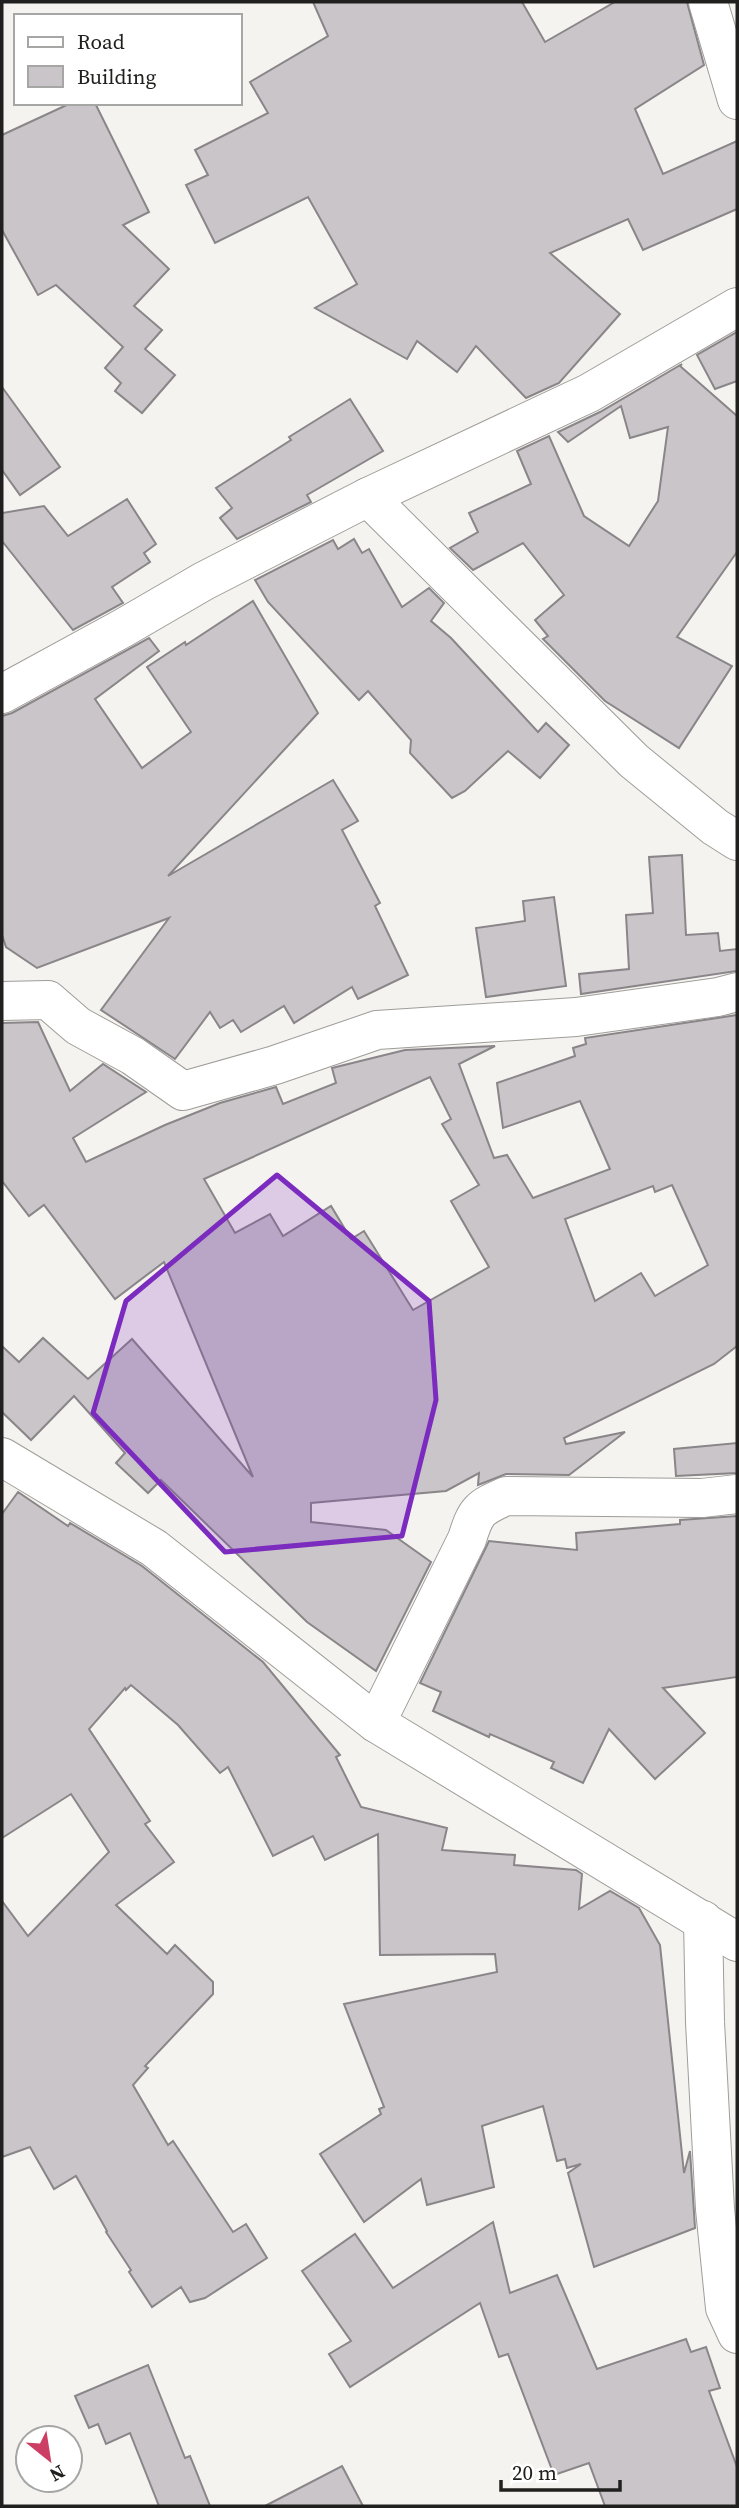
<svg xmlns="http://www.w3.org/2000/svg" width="739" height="2508" viewBox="0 0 739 2508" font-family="'Source Serif 4',serif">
<rect width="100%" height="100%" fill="#f5f3ef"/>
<!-- building -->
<g fill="#c9c5c8" stroke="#898588" stroke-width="2" fill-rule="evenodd">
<polygon points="313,2 522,2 545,42 615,2 687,2 704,65 635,109 663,174 737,141 737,209 643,250 628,219 550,253 620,314 559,383 526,398 476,346 457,372 417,341 407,359 315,308 357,284 308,197 215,243 186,185 208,175 195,150 268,113 250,82 328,36"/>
<polygon points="71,103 95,103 149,212 123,225 169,269 134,306 162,330 145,349 175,375 142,413 115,391 121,383 105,368 123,347 56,285 38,295 2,230 2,135"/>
<polygon points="737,332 737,381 715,389 697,355"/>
<polygon points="682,364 680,366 737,416 737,552 677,637 732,666 679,748 605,701 543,639 548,636 535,620 564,595 523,543 473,570 450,548 478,532 469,513 531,484 517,451 549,436 584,516 629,546 658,501 668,427 630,438 621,406 568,442 558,432 600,412"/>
<polygon points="2,387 60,467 20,495 2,470"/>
<polygon points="350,399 383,451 307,495 311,502 237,539 220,518 232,508 216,488 291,440 289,437"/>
<polygon points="127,499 156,544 144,553 150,562 112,587 123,603 73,630 2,541 2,513 44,506 68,536"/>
<polygon points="354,539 362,553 369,549 402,607 429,588 444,603 431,621 451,638 538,732 546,723 569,745 540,778 508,751 465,791 452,798 410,753 411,740 368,691 359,700 268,602 255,580 333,540 338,549"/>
<polygon points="253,601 318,713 168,876 333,780 358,821 342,830 380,903 375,906 408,975 358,999 352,987 294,1023 284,1006 241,1032 233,1020 220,1028 210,1012 175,1059 101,1010 169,918 37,968 6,947 2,935 2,716 12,713 149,638 159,651 95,699 142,768 191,732 147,667 185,642 186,645"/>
<polygon points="682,855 686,935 718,933 720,951 737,949 737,971 581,994 579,974 629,969 626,915 653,913 649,857"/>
<polygon points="554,897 566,986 486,997 476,928 525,921 523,901"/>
<path d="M737,1015V1346L714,1364L564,1438L566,1444L625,1432L569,1475L506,1474L478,1485L479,1473L446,1491L311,1503V1522L386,1530L431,1562L376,1671L307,1622L161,1480L148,1493L116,1463L125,1453L74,1396L31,1440L2,1412V1346L19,1362L43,1338L88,1379L132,1339L253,1477L164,1262L115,1299L44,1205L29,1216L2,1181V1023L38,1022L70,1091L103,1064L146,1092L73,1138L86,1162L165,1125L220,1103L276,1087L283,1104L336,1083L332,1068L405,1050L495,1046L459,1064L494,1158L507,1155L533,1198L610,1169L580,1101L503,1128L497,1083L575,1056L573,1048L586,1044L585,1038ZM430,1077L451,1119L442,1124L479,1185L451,1201L489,1267L413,1310L364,1231L351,1239L331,1206L283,1236L270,1214L235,1233L204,1179ZM672,1185L708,1265L655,1296L641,1273L595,1301L565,1219L653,1186L655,1192Z"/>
<polygon points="737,1443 737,1473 676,1476 674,1449"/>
<polygon points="18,1492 68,1526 70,1523 142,1566 263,1662 340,1755 336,1757 361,1807 447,1828 442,1850 515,1855 514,1865 576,1870 582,1874 579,1909 610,1891 639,1908 660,1945 684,2173 690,2151 695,2228 594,2267 568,2173 581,2164 567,2168 565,2159 557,2161 543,2106 482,2126 494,2187 427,2205 421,2179 364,2222 320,2154 381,2114 379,2109 384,2107 344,2004 497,1972 495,1954 380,1955 378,1834 325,1860 313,1836 273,1856 228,1767 220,1773 178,1725 131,1685 126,1690 125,1688 89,1729 150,1821 145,1824 174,1862 116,1905 167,1954 175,1945 213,1982 213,1994 145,2066 148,2068 133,2085 168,2145 173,2141 233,2232 246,2224 267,2258 205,2298 190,2302 181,2287 152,2307 129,2272 131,2270 106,2232 107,2231 76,2176 54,2189 30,2147 2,2157 2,1901 28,1936 109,1852 71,1794 2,1838 2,1514"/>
<polygon points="737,1516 737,1677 663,1688 705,1733 655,1779 609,1729 583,1783 551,1768 554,1762 490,1734 489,1737 433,1711 441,1692 420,1683 489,1541 577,1550 576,1533 680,1524 680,1520"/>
<polygon points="493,2222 510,2293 557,2275 597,2369 686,2339 691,2352 706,2347 720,2388 709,2391 737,2467 737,2506 605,2506 589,2463 554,2475 508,2354 499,2357 480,2303 350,2387 329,2354 351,2341 302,2271 355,2234 393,2288"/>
<polygon points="148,2365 185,2458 190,2456 210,2506 159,2506 130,2433 106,2444 98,2424 89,2428 75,2396"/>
<polygon points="342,2466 363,2506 265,2506"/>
</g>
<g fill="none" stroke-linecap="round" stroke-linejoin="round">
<defs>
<g id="minor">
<polyline points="708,2 737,100"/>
<polyline points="368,497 634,761 715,827 737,841"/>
<polyline points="2,694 123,628 204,581 368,497 589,393 737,307"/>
<polyline points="2,1001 48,1000 78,1026 133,1056 183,1091 275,1065 377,1030 576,1017 718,997 737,992"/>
<path d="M376,1723L467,1539C476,1510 479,1508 506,1496L702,1498L737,1494"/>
<polyline points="703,1920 705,2022 715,2209 725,2308 737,2334"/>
</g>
<polyline id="major" points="2,1457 154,1548 376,1723 737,1942"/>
</defs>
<!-- minor casing -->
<use href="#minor" stroke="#9f9d99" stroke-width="40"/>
<!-- major casing -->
<use href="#major" stroke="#9f9d99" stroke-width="40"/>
<!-- minor -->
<use href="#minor" stroke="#fff" stroke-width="38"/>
<!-- major -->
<use href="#major" stroke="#fff" stroke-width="38"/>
</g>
<!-- marked area -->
<path fill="#7b2cbf" fill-opacity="0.2" stroke="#7b2cbf" stroke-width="5" stroke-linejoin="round" d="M277,1175L429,1301L436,1400L402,1536L225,1552L93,1413L126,1301Z"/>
<!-- border -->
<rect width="739" height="2508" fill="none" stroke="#20201e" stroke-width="7"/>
<!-- legend -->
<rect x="14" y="14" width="228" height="91" fill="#ffffff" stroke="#a6a6a5" stroke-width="2"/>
<rect x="28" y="37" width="35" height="10" fill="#ffffff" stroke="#a6a6a5" stroke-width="2"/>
<text x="77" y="49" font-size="21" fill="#20201e">Road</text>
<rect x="28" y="66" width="35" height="21" fill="#c9c5c8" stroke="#a6a6a5" stroke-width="2"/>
<text x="77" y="84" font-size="21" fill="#20201e">Building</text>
<!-- north arrow -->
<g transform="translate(49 2459) rotate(150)"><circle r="33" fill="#ffffff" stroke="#a6a6a5" stroke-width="2"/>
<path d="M0-5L12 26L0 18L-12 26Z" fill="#cd3e64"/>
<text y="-10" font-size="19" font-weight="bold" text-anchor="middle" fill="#20201e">N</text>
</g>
<!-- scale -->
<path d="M501 2480v10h119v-10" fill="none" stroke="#20201e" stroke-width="3.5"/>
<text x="512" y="2480" font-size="21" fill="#20201e" stroke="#ffffff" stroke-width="5" paint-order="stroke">20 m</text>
</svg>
